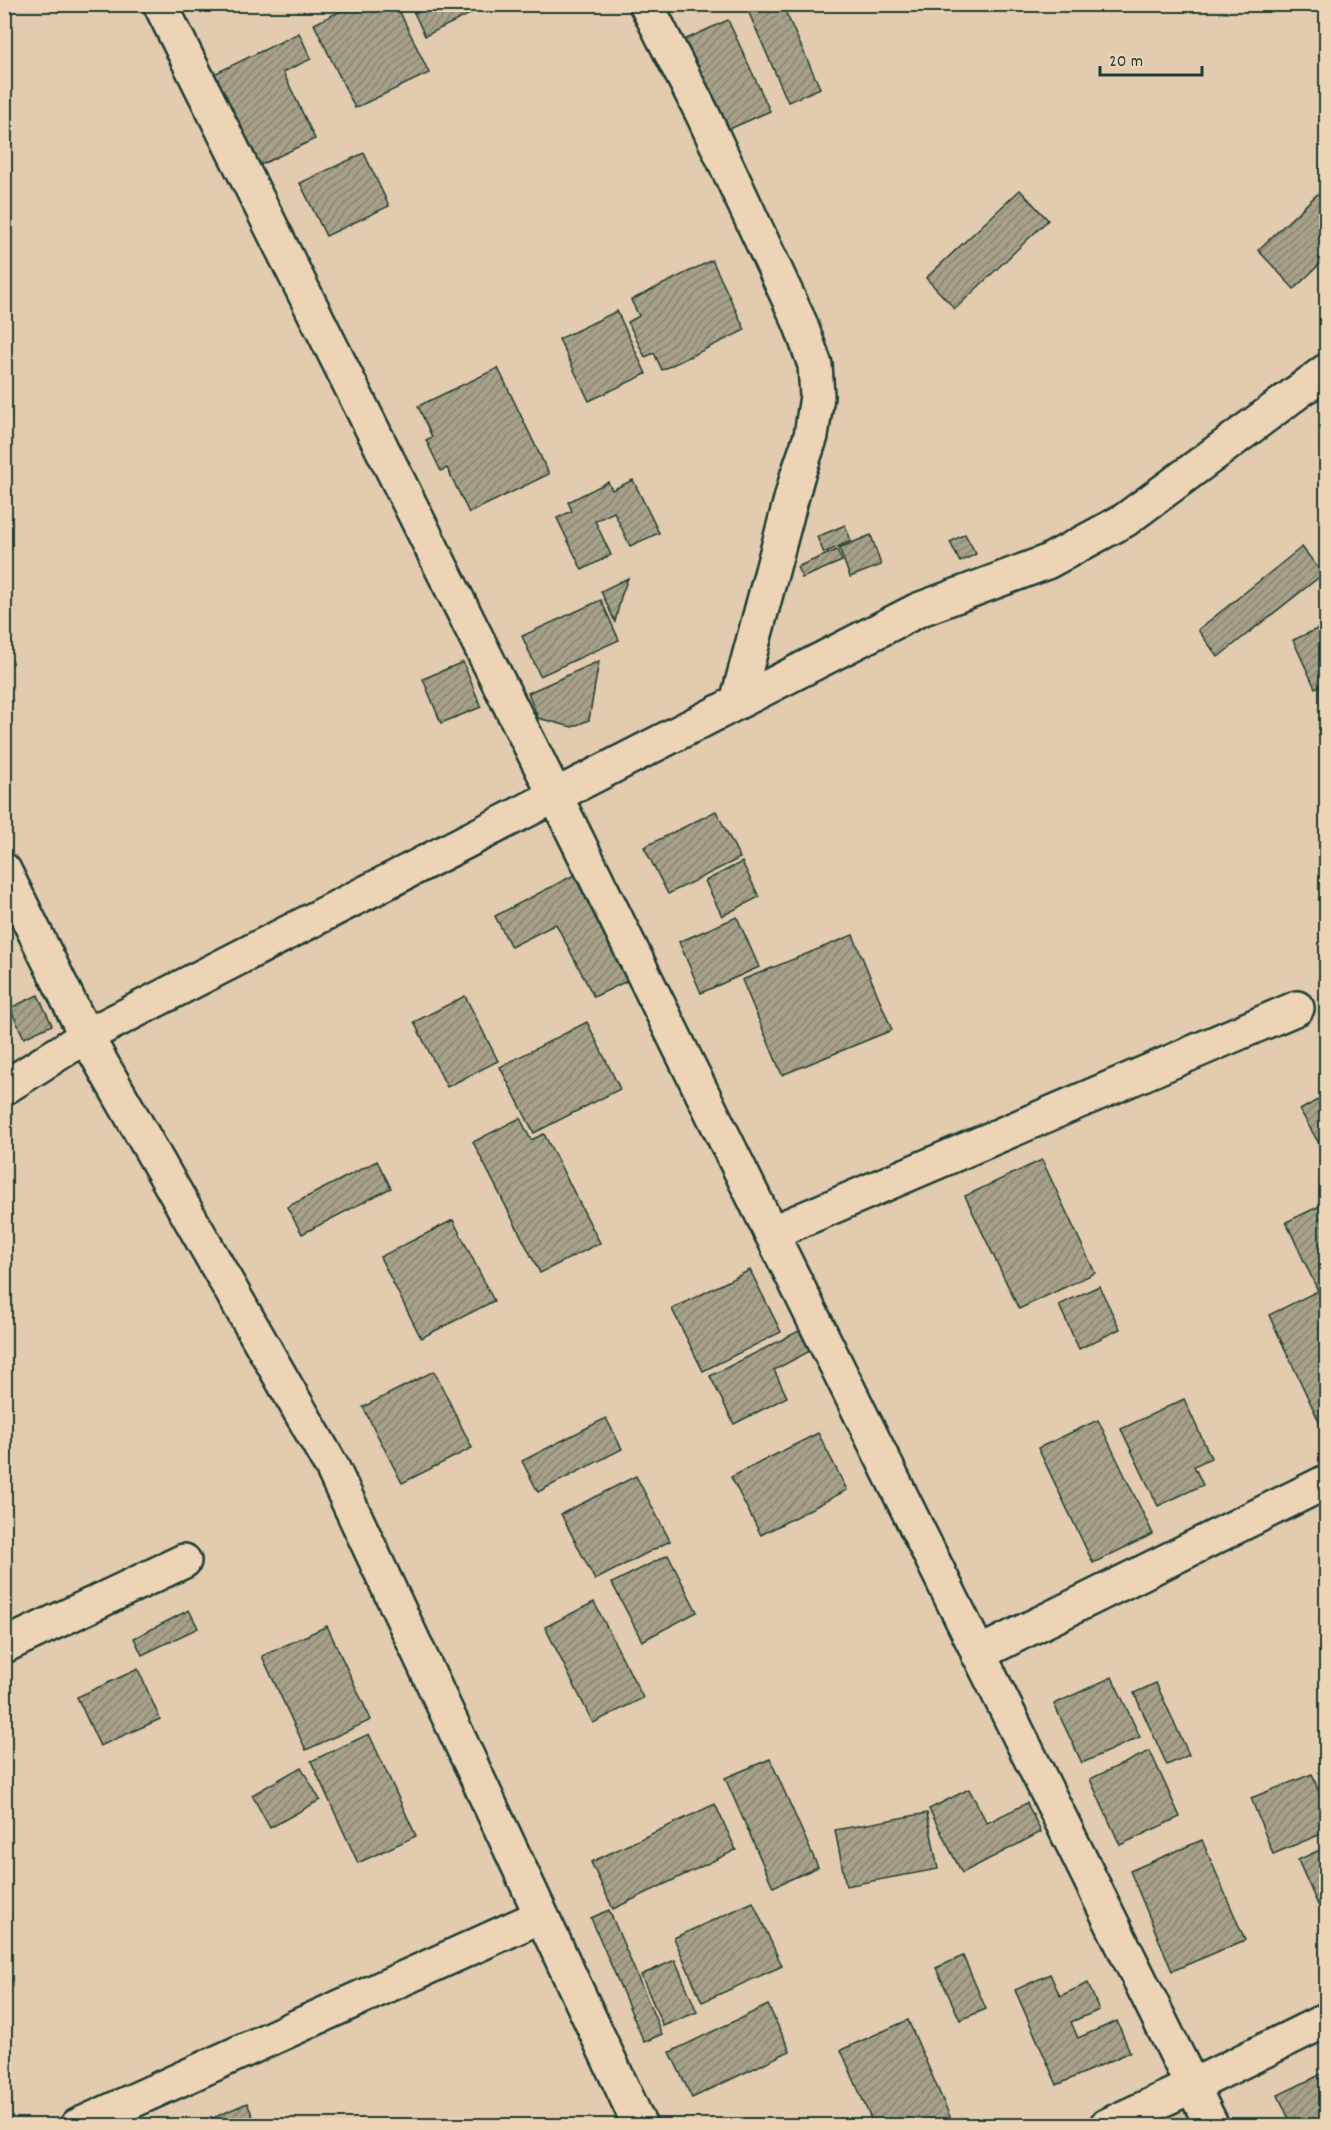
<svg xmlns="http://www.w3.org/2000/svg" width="1331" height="2130" viewBox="0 0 1331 2130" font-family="Dekko,sans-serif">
<defs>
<pattern id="building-hatch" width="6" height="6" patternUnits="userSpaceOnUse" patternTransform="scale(1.5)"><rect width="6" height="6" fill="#a8a18a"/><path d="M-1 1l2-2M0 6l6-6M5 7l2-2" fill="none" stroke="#888472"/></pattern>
</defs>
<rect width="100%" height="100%" fill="#e2cbae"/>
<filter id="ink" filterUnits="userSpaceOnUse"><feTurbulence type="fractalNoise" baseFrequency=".0167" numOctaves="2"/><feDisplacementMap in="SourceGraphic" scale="12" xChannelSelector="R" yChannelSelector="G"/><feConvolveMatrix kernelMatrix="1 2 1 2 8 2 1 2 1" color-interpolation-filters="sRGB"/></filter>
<g filter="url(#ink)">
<!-- built -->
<polygon fill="#d1bea3" points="1189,2094 1205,2126 1124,2126"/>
<!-- building -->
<g fill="url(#building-hatch)" stroke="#1f3d34" stroke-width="1.5">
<polygon points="355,4 396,4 429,73 355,108 314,24"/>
<polygon points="410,4 468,4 472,13 425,36"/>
<polygon points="745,4 782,4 820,88 788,102"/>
<polygon points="728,20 770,111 716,135 675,44"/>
<polygon points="299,33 311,59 283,72 315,139 256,167 212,75"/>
<polygon points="364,153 389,206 326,236 300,183"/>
<polygon points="1326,186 1326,258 1294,289 1258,250"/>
<polygon points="1020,190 1048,220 955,309 926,278"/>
<polygon points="712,260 745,330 662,370 654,353 645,357 628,322 639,316 631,300"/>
<polygon points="617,311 646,374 589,401 559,339"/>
<polygon points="498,368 549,474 469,513 447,468 441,471 426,440 432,437 418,406"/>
<polygon points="633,480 659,533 630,546 614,512 595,521 611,555 582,570 557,518 572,511 568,502 608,482 612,490"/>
<polygon points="845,525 851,541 824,553 817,537"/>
<polygon points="965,534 976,554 960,562 950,542"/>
<polygon points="871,535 881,565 850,577 839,548"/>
<polygon points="1302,547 1323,574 1218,657 1198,630"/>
<polygon points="837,550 842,561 802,578 797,567"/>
<polygon points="628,578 621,597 615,622 601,591"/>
<polygon points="601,600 619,640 540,676 522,636"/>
<polygon points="1326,625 1326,683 1315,688 1293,640"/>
<polygon points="599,661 589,720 572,727 538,718 528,693"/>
<polygon points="463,662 481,707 441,723 423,679"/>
<polygon points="716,811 740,858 668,894 644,847"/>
<polygon points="742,862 759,897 722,916 705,881"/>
<polygon points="574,875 627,981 594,997 556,924 511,947 495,916"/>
<polygon points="737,917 759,967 701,993 679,942"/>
<polygon points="853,935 892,1030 782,1075 742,980"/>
<polygon points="38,995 52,1025 24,1038 10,1008"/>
<polygon points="465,996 498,1061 447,1087 414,1022"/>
<polygon points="587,1022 620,1089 534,1133 500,1067"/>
<polygon points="1326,1095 1326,1156 1300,1110"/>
<polygon points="520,1118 531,1140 544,1134 600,1243 540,1273 473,1142"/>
<polygon points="1042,1160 1095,1273 1019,1309 965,1196"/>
<polygon points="377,1161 391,1188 302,1234 287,1207"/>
<polygon points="1326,1203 1326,1433 1325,1434 1269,1315 1318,1291 1286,1222"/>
<polygon points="453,1220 494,1301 421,1338 380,1257"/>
<polygon points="750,1270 781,1332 703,1371 672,1309"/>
<polygon points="1099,1286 1120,1329 1079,1349 1059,1305"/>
<polygon points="799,1331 810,1351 774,1370 787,1397 734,1424 710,1376"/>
<polygon points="434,1371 472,1448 402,1483 363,1407"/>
<polygon points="1184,1399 1211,1458 1194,1466 1203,1485 1158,1506 1121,1429"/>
<polygon points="606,1418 622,1449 538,1492 522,1461"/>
<polygon points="1098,1420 1153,1534 1093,1563 1038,1448"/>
<polygon points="818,1433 847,1490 761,1535 731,1477"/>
<polygon points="636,1476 670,1541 595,1580 561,1514"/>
<polygon points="668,1555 697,1612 642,1641 612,1583"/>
<polygon points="594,1602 643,1698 593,1723 545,1627"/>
<polygon points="189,1610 198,1628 142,1655 134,1638"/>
<polygon points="327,1626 371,1720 306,1750 262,1656"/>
<polygon points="138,1669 160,1719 100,1746 77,1697"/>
<polygon points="1112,1677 1140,1737 1082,1763 1054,1704"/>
<polygon points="1156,1683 1189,1755 1167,1765 1134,1693"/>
<polygon points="369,1734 416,1836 358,1863 311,1761"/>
<polygon points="1150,1751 1180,1817 1120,1845 1090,1779"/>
<polygon points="770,1759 818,1867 773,1887 725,1778"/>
<polygon points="301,1767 320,1800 270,1828 252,1795"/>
<polygon points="1312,1774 1326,1810 1326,1832 1273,1854 1251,1798"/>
<polygon points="969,1789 987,1823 1027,1803 1041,1832 962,1873 929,1809"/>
<polygon points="715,1804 736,1850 613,1909 591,1862"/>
<polygon points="927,1813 938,1869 846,1886 835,1830"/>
<polygon points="1202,1840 1245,1940 1172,1971 1130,1871"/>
<polygon points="1326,1847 1326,1901 1318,1905 1298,1860"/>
<polygon points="753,1902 782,1966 702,2002 674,1938"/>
<polygon points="609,1910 662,2034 644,2042 591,1918"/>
<polygon points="963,1956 986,2009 960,2020 936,1968"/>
<polygon points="675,1960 697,2012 663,2026 641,1975"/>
<polygon points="1050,1974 1060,1996 1088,1983 1099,2010 1071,2022 1078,2038 1117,2021 1130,2052 1057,2085 1015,1990"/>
<polygon points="768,2005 790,2051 692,2098 670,2052"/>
<polygon points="908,2020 954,2126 874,2126 841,2050"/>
<polygon points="1326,2072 1326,2126 1292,2126 1278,2095"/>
<polygon points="247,2103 257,2126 211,2126 208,2120"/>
</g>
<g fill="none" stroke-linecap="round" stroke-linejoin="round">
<defs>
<g id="minor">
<polyline points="160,4 555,795 1212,2126"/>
<polyline points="646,4 702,113 800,323 815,365 817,396 811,436 797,477 737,702"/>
<polyline points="4,870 86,1036 332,1467 640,2126"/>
<polyline points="4,1088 86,1036 918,610 1047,562 1125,520 1326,371"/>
<polyline points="771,1233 1297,1008"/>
<polyline points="4,1646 184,1561"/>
<polyline points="978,1654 1326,1482"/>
<polyline points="77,2126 541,1916"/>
<polyline points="1106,2126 1192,2086 1326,2020"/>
</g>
</defs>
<!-- minor casing -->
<use href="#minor" stroke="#1f3d34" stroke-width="38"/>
<!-- minor -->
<use href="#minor" stroke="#eed4b6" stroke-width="33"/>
</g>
</g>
<!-- margin -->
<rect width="1331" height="2130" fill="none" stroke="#eed4b6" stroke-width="24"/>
<rect x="12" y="12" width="1307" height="2106" fill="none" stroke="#1f3d34" stroke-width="2" filter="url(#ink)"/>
<!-- scale -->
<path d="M1100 66v9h102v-9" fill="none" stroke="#1f3d34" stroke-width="3"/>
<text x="1109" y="66" font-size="18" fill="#1f3d34" stroke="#eed4b6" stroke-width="4.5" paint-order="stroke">20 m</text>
</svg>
